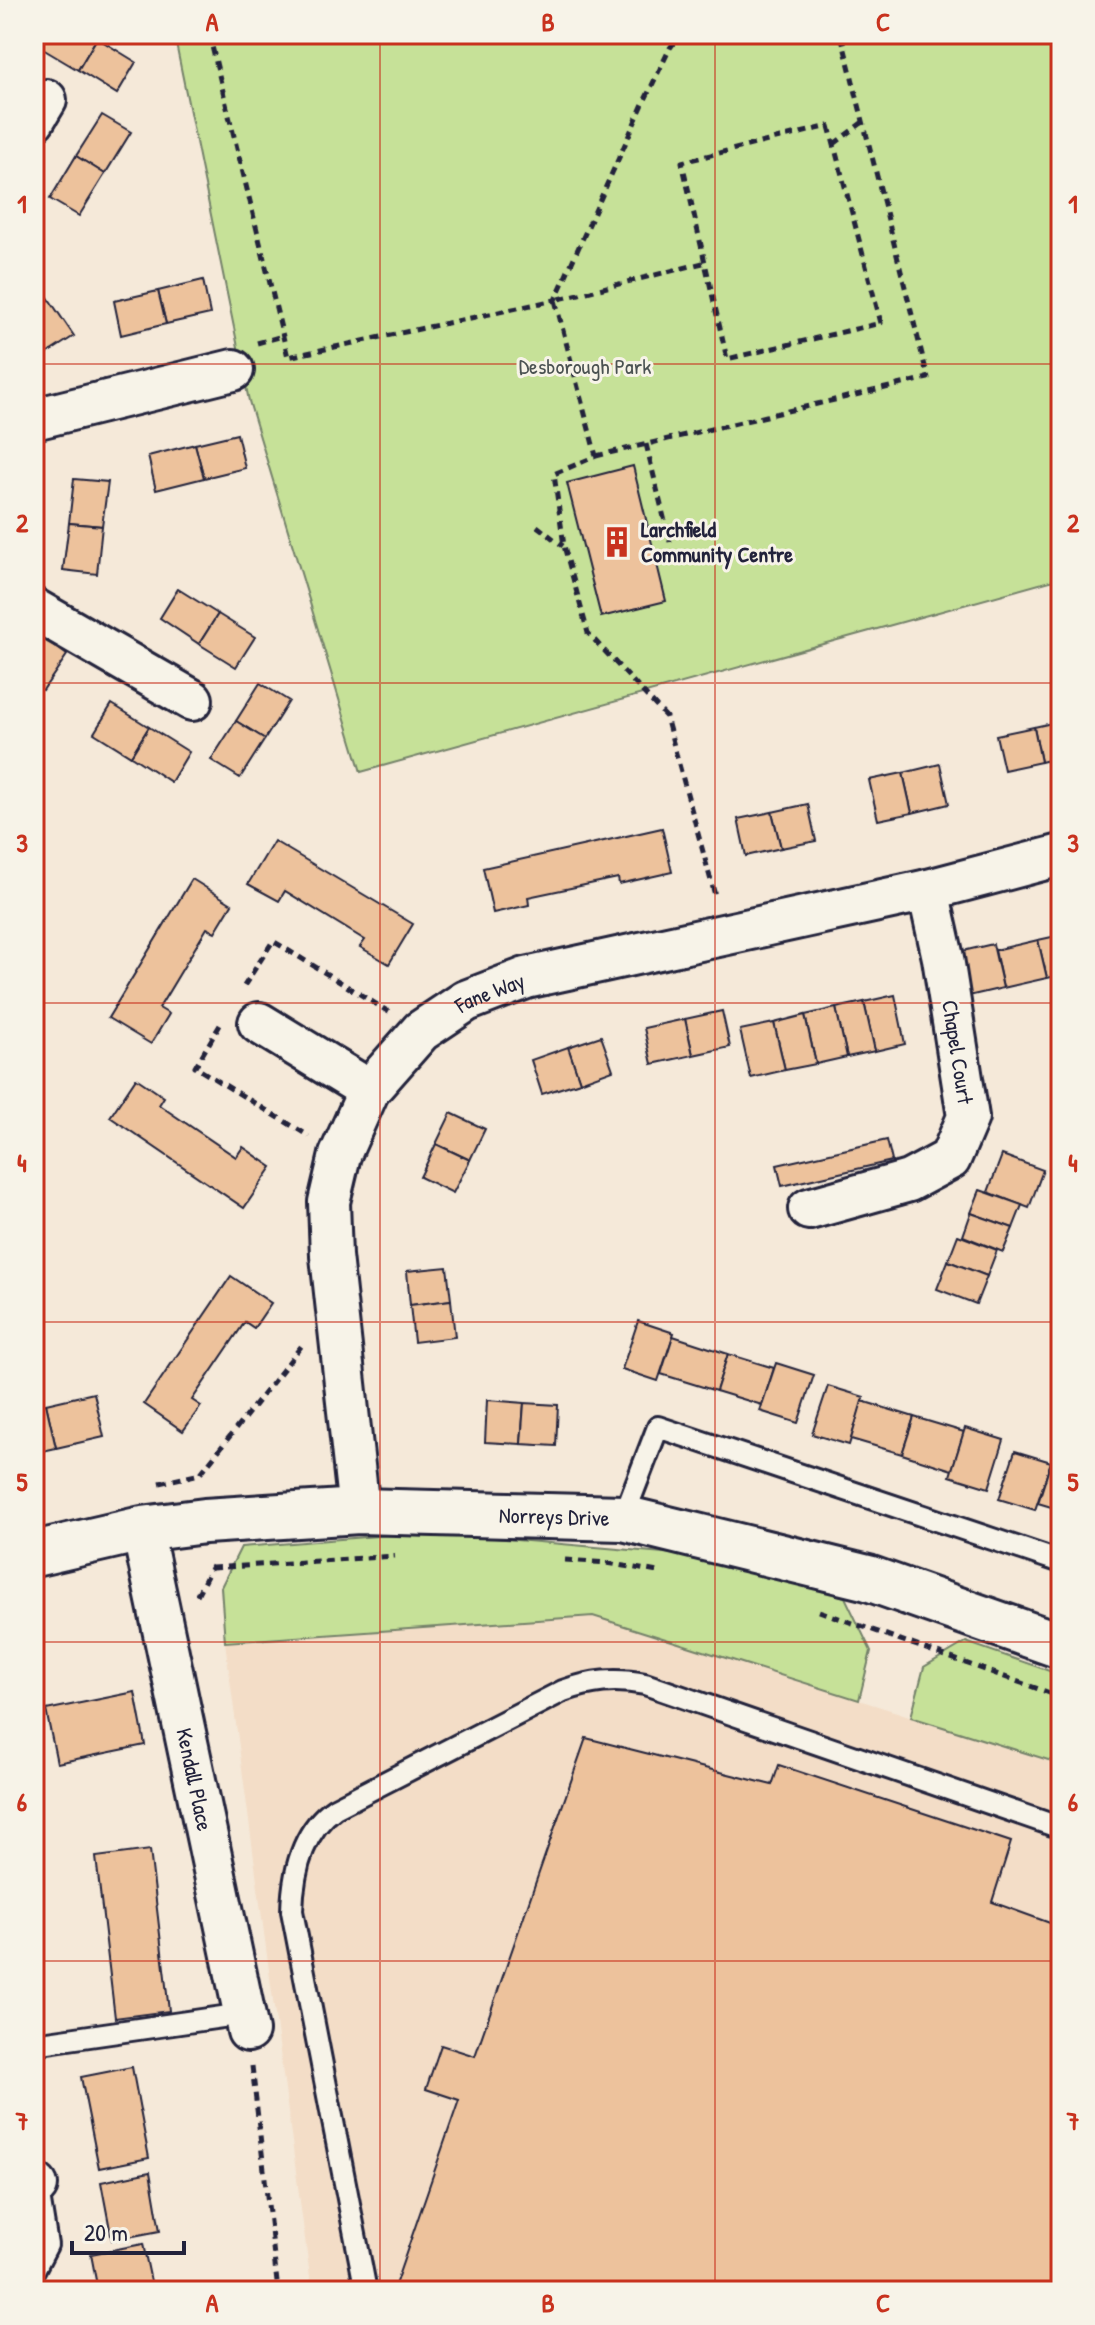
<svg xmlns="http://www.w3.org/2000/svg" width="1095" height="2325" viewBox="0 0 1095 2325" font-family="'Patrick Hand',sans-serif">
<rect width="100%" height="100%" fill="#f5e9d9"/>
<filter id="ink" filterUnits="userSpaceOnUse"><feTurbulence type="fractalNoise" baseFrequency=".0125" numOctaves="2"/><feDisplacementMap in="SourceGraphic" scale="16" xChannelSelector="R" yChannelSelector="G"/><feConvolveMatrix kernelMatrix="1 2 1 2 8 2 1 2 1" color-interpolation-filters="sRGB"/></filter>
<g filter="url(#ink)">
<!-- built -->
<polygon fill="#f3ddc7" points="593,1616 1061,1764 1061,2291 312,2291 225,1642"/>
<!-- green -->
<g fill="#c6e198" stroke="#74826a" stroke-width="2">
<polygon points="174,34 1061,34 1061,578 361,772 249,401"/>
<polygon points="427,1532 709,1557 845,1597 871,1651 859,1700 593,1616 225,1642 221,1587 241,1547"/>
<polygon points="966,1642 1061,1675 1061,1764 911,1717 924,1667"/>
</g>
<!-- building -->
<g fill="#edc29c" stroke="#22223b" stroke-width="2">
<polygon points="42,34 90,34 97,38 78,70 36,45"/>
<polygon points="97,38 136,62 117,94 78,70"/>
<polygon points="102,115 131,132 105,174 76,156"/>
<polygon points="76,156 105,174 79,216 50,199"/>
<polygon points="34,277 49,299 34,308"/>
<polygon points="203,280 210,314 166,324 158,291"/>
<polygon points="158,291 166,324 121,335 114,301"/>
<polygon points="49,299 74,336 45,355 34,339 34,308"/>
<polygon points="237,434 245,468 204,478 195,444"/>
<polygon points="195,444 204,478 156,490 148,456"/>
<polygon points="633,466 666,601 601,617 567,483"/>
<polygon points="74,479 108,482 102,526 69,523"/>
<polygon points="69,523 102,526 97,574 63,570"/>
<polygon points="178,589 218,614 199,644 160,618"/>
<polygon points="218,614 255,637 236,667 199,644"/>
<polygon points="36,633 67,655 43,690 34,684"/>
<polygon points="260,683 289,701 265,739 236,721"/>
<polygon points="112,704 149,727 131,756 94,733"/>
<polygon points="236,721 265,739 240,778 211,760"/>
<polygon points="1061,721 1061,757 1041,762 1034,727"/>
<polygon points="149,727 189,752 171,782 131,756"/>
<polygon points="1034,727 1041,762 1004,770 996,735"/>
<polygon points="940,764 949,804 912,813 903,773"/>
<polygon points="903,773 912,813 878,820 869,780"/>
<polygon points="808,804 816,841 781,848 772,812"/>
<polygon points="772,812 781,848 746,856 738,819"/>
<polygon points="662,828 672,872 619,884 618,878 528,897 529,905 493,913 483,868"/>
<polygon points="274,841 413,924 389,964 360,947 365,940 285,891 279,901 248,884"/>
<polygon points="192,879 232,904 215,932 207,928 159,1008 169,1014 151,1044 108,1018"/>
<polygon points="1061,935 1061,975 1047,978 1038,940"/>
<polygon points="1038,940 1047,978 1003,988 995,950"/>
<polygon points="993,944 1003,988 964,997 954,953"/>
<polygon points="895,995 905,1044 875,1051 864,1002"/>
<polygon points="864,1002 875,1051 847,1057 836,1008"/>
<polygon points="836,1008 847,1057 816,1064 805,1015"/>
<polygon points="722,1011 730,1047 693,1055 685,1019"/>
<polygon points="805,1015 816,1064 785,1070 774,1023"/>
<polygon points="685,1019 693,1055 652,1064 644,1028"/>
<polygon points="774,1023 785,1070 751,1078 740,1030"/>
<polygon points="601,1036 613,1070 580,1082 568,1047"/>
<polygon points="568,1047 580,1082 542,1094 531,1060"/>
<polygon points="136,1078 164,1097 159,1105 236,1157 243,1147 272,1167 244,1208 110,1117"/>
<polygon points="451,1113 485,1129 470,1160 436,1144"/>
<polygon points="887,1140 892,1161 782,1186 777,1165"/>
<polygon points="436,1144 470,1160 453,1193 420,1177"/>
<polygon points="1002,1155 1043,1170 1029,1208 988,1192"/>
<polygon points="980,1190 1022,1205 1013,1228 971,1213"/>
<polygon points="971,1213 1013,1228 1003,1252 963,1236"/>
<polygon points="958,1235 997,1250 987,1276 948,1261"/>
<polygon points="948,1261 987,1276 976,1304 937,1289"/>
<polygon points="447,1267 451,1300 410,1305 407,1271"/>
<polygon points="231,1276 271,1303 254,1328 245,1322 192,1400 201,1406 183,1431 144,1404"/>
<polygon points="451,1300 455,1337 414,1342 410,1305"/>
<polygon points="638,1321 674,1333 658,1381 622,1369"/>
<polygon points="673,1336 728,1354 716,1391 661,1374"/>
<polygon points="728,1354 774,1368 762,1405 716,1391"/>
<polygon points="776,1363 814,1375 798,1423 760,1411"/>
<polygon points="828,1386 864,1397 849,1445 812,1434"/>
<polygon points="94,1393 104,1437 56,1448 46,1404"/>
<polygon points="487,1400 524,1403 521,1444 485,1442"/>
<polygon points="862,1401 914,1417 902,1454 851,1439"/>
<polygon points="524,1403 558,1405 556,1446 521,1444"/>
<polygon points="46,1404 56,1448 34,1453 34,1407"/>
<polygon points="914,1417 964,1432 952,1470 902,1454"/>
<polygon points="965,1428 1004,1440 989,1488 950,1476"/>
<polygon points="1015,1451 1051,1462 1035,1510 999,1499"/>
<polygon points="1050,1465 1061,1469 1061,1510 1038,1503"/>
<polygon points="135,1692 145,1745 57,1763 46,1710"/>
<polygon points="586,1738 772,1785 779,1765 1011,1842 992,1902 1061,1927 1061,2291 393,2291 459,2100 426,2089 441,2045 475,2056"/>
<polygon points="150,1850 169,2011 115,2018 96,1857"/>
<polygon points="132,2067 149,2158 99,2168 81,2077"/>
<polygon points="150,2172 160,2231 112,2240 101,2182"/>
<polygon points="143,2244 153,2291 98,2291 91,2254"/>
</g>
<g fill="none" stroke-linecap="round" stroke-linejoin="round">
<defs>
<g id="service">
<polyline points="623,1518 658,1427 1061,1562"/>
<polyline points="34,2044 243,2014"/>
<polyline points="34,2270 47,2245 36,2177"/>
<path d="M366,2291L292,1911C293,1874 302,1831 335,1808L563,1691C591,1681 615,1678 645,1684L1061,1828"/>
</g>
<g id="minor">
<polyline points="34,120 46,100"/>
<polyline points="34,419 233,370"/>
<polyline points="34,609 192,700"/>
<polyline points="259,1023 369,1090"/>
<polyline points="809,1209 909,1181 950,1159 968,1117 943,958 928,890"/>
<path id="s1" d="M359,1511L331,1256L329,1202L340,1155L369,1090L421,1031L466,1001L526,978L928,890L1061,855"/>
<path id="s2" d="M142,1529L248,2031"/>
<polyline points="34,2185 37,2185"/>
</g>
<g id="tertiary">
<path id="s3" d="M34,1554L142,1529L205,1521L359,1511L623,1518L868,1578L1061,1646"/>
</g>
</defs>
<!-- service casing -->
<use href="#service" stroke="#22223b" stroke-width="26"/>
<!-- minor casing -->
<use href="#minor" stroke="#22223b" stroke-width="46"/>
<!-- tertiary casing -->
<use href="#tertiary" stroke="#22223b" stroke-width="50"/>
<!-- path -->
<g stroke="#22223b" stroke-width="5" stroke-dasharray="8 6" stroke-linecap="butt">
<polyline points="209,34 288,357 555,300 643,104 670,48 680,34"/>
<polygon points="829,126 881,323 727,359 682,162"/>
<polyline points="834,144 863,122"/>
<polyline points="703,263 555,300 596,456 554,474 564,546 588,633 666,717 716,899"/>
<polyline points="257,343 283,336"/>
<polyline points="646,444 670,542"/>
<polyline points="596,456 928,378 841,34"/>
<polyline points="537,526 563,546"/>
<polyline points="244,986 273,941 389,1012"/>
<polyline points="220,1025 195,1067 309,1136"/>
<polyline points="160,1483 200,1474 303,1344"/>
<polyline points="565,1560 607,1563 658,1572"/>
<polyline points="212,1568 395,1556"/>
<polyline points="197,1595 212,1566"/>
<polyline points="819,1611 1061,1697"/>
<polyline points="252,2066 278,2291"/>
</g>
<!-- service -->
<use href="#service" stroke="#f7f3e8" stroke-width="20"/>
<!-- minor -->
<use href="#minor" stroke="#f7f3e8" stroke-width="40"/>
<!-- tertiary -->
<use href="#tertiary" stroke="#f7f3e8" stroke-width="44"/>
</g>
</g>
<!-- grid -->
<path fill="none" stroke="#c8321e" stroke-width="2" stroke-opacity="0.55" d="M380,34V2291M715,34V2291M34,364H1061M34,683H1061M34,1003H1061M34,1322H1061M34,1642H1061M34,1961H1061"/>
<!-- icons -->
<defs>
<symbol id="building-bare" viewBox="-9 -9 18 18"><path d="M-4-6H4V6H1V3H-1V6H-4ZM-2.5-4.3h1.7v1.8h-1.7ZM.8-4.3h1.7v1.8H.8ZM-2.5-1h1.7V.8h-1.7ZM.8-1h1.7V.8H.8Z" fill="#c8321e" stroke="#f7f3e8" stroke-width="2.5" paint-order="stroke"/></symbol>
</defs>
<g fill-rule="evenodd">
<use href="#building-bare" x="595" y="520" width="44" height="44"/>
</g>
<g text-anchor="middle" stroke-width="6" stroke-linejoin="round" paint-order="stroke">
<!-- park labels -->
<g font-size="22" fill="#4b5252" stroke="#f7f3e8">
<text x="585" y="374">Desborough Park</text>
</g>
<!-- poi labels -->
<g font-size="22" font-weight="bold" fill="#22223b" stroke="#f7f3e8" text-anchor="start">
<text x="641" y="537">Larchfield<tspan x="641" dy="25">Community Centre</tspan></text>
</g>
<!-- street labels -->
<g font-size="22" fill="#22223b" stroke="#f7f3e8">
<text dy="8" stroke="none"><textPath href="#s1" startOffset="588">Fane Way</textPath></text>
<text transform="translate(958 1052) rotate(81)" y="8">Chapel Court</text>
<text dy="8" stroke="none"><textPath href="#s3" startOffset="524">Norreys Drive</textPath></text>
<text dy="8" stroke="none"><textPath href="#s2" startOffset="256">Kendall Place</textPath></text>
</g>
</g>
<!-- margin -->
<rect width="1095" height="2325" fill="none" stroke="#f7f3e8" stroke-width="88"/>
<!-- scale -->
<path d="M72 2241v12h112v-12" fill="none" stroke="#22223b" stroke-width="4"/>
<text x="84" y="2241" font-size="24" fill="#22223b" stroke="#f7f3e8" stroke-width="6" paint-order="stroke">20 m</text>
<rect x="44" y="44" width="1007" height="2237" fill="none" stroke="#c8321e" stroke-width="3"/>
<g font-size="26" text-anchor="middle" font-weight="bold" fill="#c8321e">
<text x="212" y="31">A</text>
<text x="548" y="31">B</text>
<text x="883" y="31">C</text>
<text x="22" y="213">1</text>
<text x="1073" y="213">1</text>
<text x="22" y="532">2</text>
<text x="1073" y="532">2</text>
<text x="22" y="852">3</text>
<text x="1073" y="852">3</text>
<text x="22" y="1172">4</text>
<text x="1073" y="1172">4</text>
<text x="22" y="1491">5</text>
<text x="1073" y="1491">5</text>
<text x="22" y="1811">6</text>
<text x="1073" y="1811">6</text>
<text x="22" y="2130">7</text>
<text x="1073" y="2130">7</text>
<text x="212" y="2312">A</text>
<text x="548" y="2312">B</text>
<text x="883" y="2312">C</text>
</g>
</svg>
